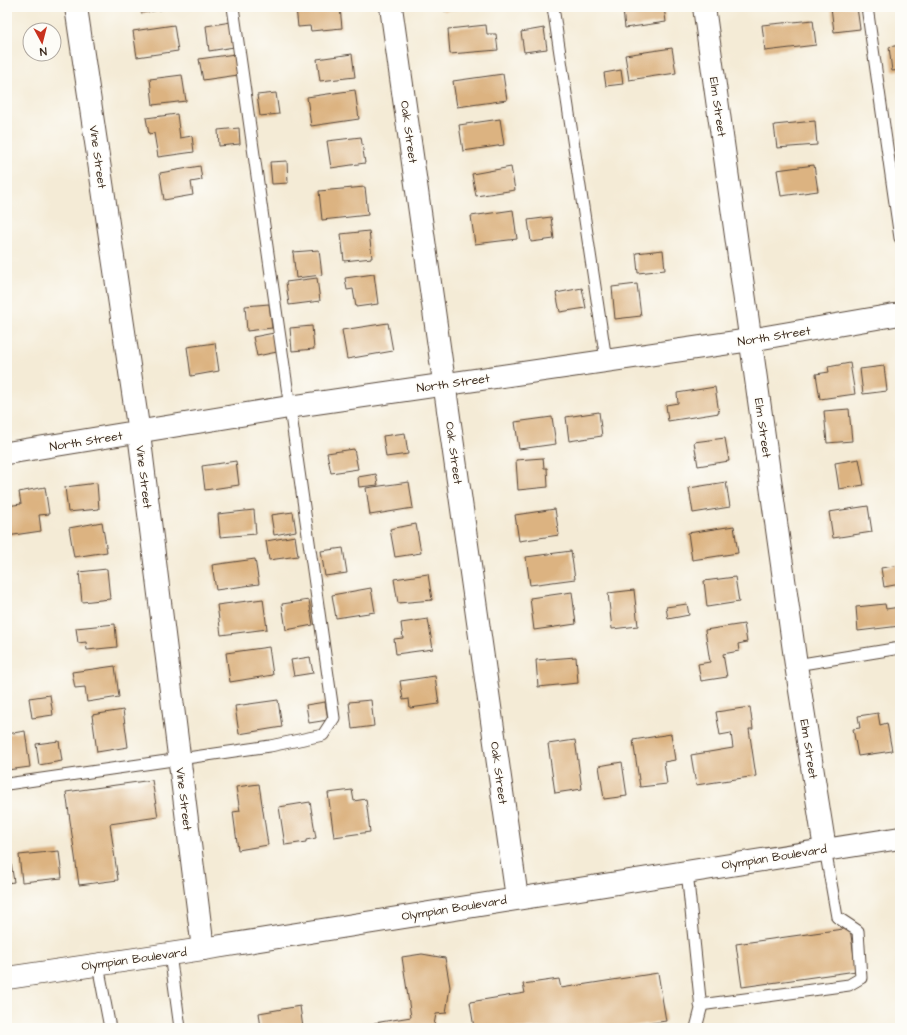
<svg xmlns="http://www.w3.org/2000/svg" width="907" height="1035" viewBox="0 0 907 1035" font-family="'Architects Daughter',sans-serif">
<rect width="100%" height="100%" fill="#fdfcf7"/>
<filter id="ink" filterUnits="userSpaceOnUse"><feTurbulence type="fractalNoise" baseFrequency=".025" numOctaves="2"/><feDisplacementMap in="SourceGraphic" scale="8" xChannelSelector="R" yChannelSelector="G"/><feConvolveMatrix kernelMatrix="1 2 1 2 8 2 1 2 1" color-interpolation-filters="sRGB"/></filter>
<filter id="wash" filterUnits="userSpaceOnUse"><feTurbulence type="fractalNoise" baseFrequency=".012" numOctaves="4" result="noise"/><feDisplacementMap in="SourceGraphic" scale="16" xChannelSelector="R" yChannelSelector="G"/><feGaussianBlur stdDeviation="0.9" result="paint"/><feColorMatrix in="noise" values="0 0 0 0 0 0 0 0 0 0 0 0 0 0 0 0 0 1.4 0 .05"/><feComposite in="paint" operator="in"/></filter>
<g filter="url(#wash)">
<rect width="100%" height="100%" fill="#f4ebd6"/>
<g id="blocks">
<!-- building -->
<g fill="#dcb381">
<polygon points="140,7 171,7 171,8 141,13"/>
<polygon points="296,7 340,7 342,28 311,31 310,26 298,27"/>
<polygon points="443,7 466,7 466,8 444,11"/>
<polygon points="642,7 664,7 666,22 625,28 623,10"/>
<polygon points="831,7 857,7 860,29 834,32"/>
<polygon points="813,20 816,45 765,51 762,25"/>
<polygon points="231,22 234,47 209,51 206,26"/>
<polygon points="174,25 178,51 137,57 133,31"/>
<polygon points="486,25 487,34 496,34 498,50 450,54 448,29"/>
<polygon points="544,28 547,49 524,52 521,32"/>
<polygon points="900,45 900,70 892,71 889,47"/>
<polygon points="672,48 676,73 629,80 625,55"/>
<polygon points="235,54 238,75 203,80 199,59"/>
<polygon points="352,54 355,77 320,81 317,59"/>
<polygon points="621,70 623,84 606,86 604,73"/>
<polygon points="503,74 507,100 457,107 453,81"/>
<polygon points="182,75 186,101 153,105 150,79"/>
<polygon points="355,90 359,119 311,126 307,97"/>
<polygon points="276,93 279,114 260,116 257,95"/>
<polygon points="177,114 180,138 192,136 194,152 158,157 154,133 149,134 146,118"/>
<polygon points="500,119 504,145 463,151 459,125"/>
<polygon points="815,121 817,145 777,148 774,125"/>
<polygon points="239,128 240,144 219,146 218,130"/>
<polygon points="361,137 365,163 331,168 327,141"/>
<polygon points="287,161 288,183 272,184 270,162"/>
<polygon points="814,165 818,191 781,196 777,170"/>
<polygon points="200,166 202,180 191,182 193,195 164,200 160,173"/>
<polygon points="511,167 515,190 476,196 472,174"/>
<polygon points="365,187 368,215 322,220 319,191"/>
<polygon points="513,210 517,239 475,244 471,216"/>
<polygon points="551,217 554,239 531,242 528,220"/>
<polygon points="369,231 372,258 344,261 341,234"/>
<polygon points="319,250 322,275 296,278 293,252"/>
<polygon points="663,250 665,270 638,273 636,253"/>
<polygon points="374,274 378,304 356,307 353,289 347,290 345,278"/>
<polygon points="317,278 320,301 289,305 286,282"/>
<polygon points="637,284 641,316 615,319 612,287"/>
<polygon points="582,288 586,308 560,312 556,293"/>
<polygon points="269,304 272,328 247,331 245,306"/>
<polygon points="388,323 393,351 347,359 342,330"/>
<polygon points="312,326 314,349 292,351 290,328"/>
<polygon points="274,333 277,352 257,356 253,337"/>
<polygon points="215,343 219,371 191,376 187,347"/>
<polygon points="850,363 855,394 820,399 816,374 829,372 828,367"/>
<polygon points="884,366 887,391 863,394 860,369"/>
<polygon points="715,387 719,413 668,421 666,405 678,403 677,393"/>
<polygon points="849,409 852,441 827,443 824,411"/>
<polygon points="599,412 602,436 569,441 566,417"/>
<polygon points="552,417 556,444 519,449 515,422"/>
<polygon points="405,433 408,454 386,457 383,436"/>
<polygon points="725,438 729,461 698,466 694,442"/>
<polygon points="354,449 358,469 331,473 327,453"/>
<polygon points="543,458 544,468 547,468 548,487 518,490 516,460"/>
<polygon points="859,459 864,485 839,489 835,463"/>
<polygon points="236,461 239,485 205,490 202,466"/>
<polygon points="376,474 378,485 359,487 358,477"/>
<polygon points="409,482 413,508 370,515 366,488"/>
<polygon points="726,482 730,507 693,513 689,488"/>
<polygon points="97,483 99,509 68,512 65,487"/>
<polygon points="45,487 49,514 39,515 41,531 7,536 7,506 21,504 19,492"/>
<polygon points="868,506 872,532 833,538 829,512"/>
<polygon points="555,509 559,535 519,541 515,515"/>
<polygon points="254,510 256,534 220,537 218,514"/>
<polygon points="293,512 296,531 274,535 271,515"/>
<polygon points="102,522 107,552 74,557 69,528"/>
<polygon points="416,524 421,553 395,557 390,529"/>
<polygon points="734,526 738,553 692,560 688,533"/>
<polygon points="295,536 298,556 269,560 266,541"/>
<polygon points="343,548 347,573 325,576 321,551"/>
<polygon points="571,551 575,579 530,585 526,557"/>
<polygon points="255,559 259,584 216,590 212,565"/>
<polygon points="900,565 900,584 884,587 881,568"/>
<polygon points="107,569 110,599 82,602 79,572"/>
<polygon points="428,574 432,600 398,603 394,579"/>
<polygon points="735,577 739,602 707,607 704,581"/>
<polygon points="371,588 375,612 336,618 332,595"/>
<polygon points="634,590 638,626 612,629 608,593"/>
<polygon points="572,592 576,624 534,630 530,598"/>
<polygon points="263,599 267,629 221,635 217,605"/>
<polygon points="309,600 313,625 286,630 282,604"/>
<polygon points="687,604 689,615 668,619 666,607"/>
<polygon points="885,604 886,609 900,607 900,626 858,631 856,607"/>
<polygon points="428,619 433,649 396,654 394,639 403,638 401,623"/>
<polygon points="115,624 117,647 87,650 86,642 78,643 76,628"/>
<polygon points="744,624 747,642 738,644 739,651 723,654 727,677 701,681 698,664 710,662 705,630"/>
<polygon points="269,647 273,675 230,682 226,653"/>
<polygon points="310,657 313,673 294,676 291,660"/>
<polygon points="576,657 578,683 538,687 536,660"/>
<polygon points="115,666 119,697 87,702 85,687 75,688 72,672"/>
<polygon points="435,676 439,704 410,708 409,699 403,700 400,681"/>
<polygon points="50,695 53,715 32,718 29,698"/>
<polygon points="278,700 282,727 239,734 235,706"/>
<polygon points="371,700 374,726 352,729 349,702"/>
<polygon points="325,702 328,720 309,723 306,705"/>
<polygon points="750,707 753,729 749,729 756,776 696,785 691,755 733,748 731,733 720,735 716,712"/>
<polygon points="123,710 128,747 97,752 92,715"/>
<polygon points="878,713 880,725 887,723 892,751 858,756 853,729 860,728 858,716"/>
<polygon points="25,731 30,767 7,770 7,734"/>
<polygon points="671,734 675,760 664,762 667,784 640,787 633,740"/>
<polygon points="575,740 582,789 555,793 548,744"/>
<polygon points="59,741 62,761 39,765 36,744"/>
<polygon points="622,762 627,796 604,799 599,766"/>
<polygon points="152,780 158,817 110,824 118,880 79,885 66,792"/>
<polygon points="259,784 268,845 238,850 233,812 240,811 236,787"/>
<polygon points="352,790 354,801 366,799 370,832 334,837 328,793"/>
<polygon points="310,802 316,838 306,840 306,842 285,845 279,807"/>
<polygon points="59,851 62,878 22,882 19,855"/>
<polygon points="10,856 14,882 7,883 7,857"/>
<polygon points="850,928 856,971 742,987 736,944"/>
<polygon points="422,954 445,958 450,987 446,1013 436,1014 434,1025 446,1028 373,1028 374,1023 411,1017 402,957"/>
<polygon points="658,973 666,1021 619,1028 474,1028 470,1002 525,993 523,984 559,979 561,988"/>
<polygon points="300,1006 303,1028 261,1028 259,1013"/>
</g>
</g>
</g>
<g filter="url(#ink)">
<use href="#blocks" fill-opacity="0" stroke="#57473a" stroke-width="1"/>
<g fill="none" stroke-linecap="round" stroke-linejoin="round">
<defs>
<g id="lane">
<polyline points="553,7 606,360"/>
<polyline points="867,7 900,238"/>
<polyline points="796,665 900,648"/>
<polyline points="7,784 270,746 323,735 334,718 233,7"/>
<polyline points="687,871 701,1009 696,1028"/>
<polyline points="170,954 180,1028"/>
<polyline points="98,965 110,1028"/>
<polyline points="700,1005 849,985 861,978 858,931 837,917 825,849"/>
</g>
<g id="street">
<polyline points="76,7 139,433 203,949"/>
<polyline points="391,7 517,898"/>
<polyline points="704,7 796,665 825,849"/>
<polyline points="7,453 289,407 750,340 900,314"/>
<polyline points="7,978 203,949 900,838"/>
</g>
</defs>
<!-- lane casing -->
<use href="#lane" stroke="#57473a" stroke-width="13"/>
<!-- street casing -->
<use href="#street" stroke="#57473a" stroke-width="24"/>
<!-- lane -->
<use href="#lane" stroke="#fff" stroke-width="11"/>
<!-- street -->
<use href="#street" stroke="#fff" stroke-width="22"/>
</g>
</g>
<g text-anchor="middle" stroke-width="3" stroke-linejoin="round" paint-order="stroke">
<!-- street labels -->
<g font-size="12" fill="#3b2a1e" stroke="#fdfcf7">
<text transform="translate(718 107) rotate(82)" y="4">Elm Street</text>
<text transform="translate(409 132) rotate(82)" y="4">Oak Street</text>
<text transform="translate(98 157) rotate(82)" y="4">Vine Street</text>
<text transform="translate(774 336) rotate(-9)" y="4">North Street</text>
<text transform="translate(453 383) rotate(-8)" y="4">North Street</text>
<text transform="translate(763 428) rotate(82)" y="4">Elm Street</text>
<text transform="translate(86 441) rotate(-9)" y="4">North Street</text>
<text transform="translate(454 453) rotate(82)" y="4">Oak Street</text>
<text transform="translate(144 477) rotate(83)" y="4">Vine Street</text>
<text transform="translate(809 749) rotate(81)" y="4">Elm Street</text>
<text transform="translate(499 773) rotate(82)" y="4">Oak Street</text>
<text transform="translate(184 799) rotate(83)" y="4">Vine Street</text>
<text transform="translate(774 857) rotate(-9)" y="4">Olympian Boulevard</text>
<text transform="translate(454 908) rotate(-9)" y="4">Olympian Boulevard</text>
<text transform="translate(134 959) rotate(-8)" y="4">Olympian Boulevard</text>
</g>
</g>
<!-- margin -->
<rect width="907" height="1035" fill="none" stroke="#fdfcf7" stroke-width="24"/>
<!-- north arrow -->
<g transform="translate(42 42) rotate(173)"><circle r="19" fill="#fdfcf7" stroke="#afa8a0"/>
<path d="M0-3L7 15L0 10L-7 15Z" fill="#c8321e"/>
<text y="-6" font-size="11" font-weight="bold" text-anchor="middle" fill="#3b2a1e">N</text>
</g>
</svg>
